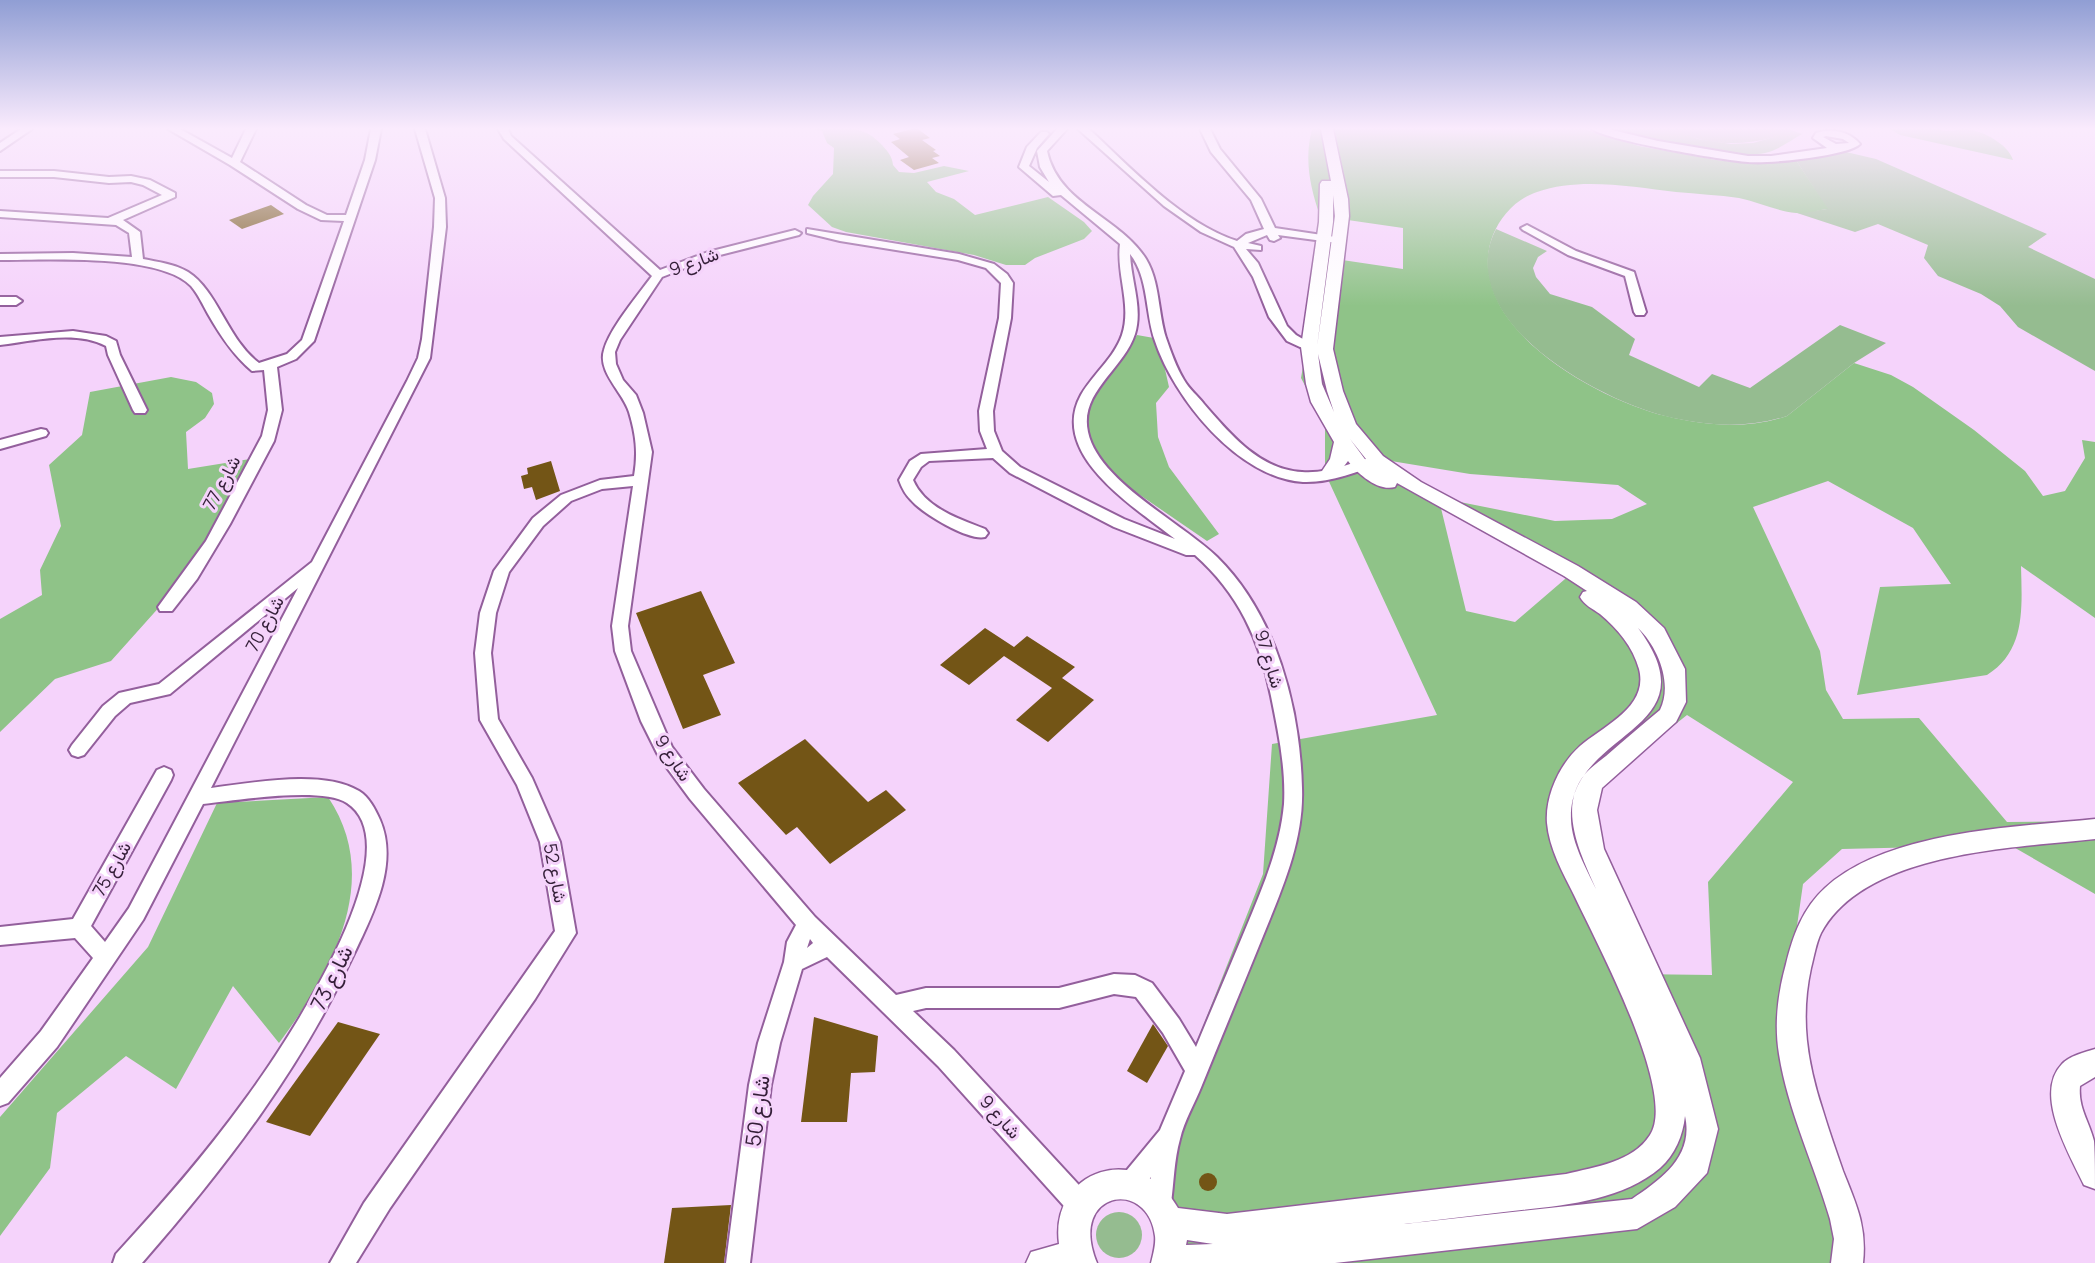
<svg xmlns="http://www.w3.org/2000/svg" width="2095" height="1263" viewBox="0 0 2095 1263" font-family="Manrope,Vazirmatn,sans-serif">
<rect width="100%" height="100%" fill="#f5d3fb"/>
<!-- green -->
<g fill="#95bc90">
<path d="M1672,129H1769L1775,137C1738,147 1706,145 1672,129Z"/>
<polygon points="1846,152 1876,159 2047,234 2028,247 2095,279 2095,371 2018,327 2000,306 1981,294 1938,276 1924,258 1928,245 1878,224 1855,232 1797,213 1827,209 1796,160"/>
<path d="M1496,229L1547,251L1538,257L1533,268L1536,277L1550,294L1592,307L1635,339L1629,355L1699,387L1712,374L1750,388L1840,325L1886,343L1854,363L1787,416C1747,429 1705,426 1665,416C1597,399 1450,319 1496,229Z"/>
<circle cx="1119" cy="1235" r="23"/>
</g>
<!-- forest -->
<g fill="#8fc388" fill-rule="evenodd">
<path d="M811,129C840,129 861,122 882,145C888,152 892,156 893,165L899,172L914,173L944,166L969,171L927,182L936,192L954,199L975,215L1048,197L1084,222L1092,231L1084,239L1035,258L1025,265H1006L974,255L846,232L832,227L808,205L813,196L833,174L834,148L827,143L822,131Z"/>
<path d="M1312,129H1584L1639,146L1716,160L1754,164L1796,160L1828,209C1818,210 1806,214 1796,213C1777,211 1758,202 1739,198C1719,195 1697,194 1676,192C1632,187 1580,177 1537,192C1516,199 1501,216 1493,235C1459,324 1598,400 1666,416C1705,426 1748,429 1787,416L1854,363L1891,375L1913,387L1974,430L2025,471L2043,496L2065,491L2085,458L2082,440L2095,442V618L2021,566C2022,607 2026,651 1987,675L1857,695L1880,587L1951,584L1913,528L1828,481L1753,507L1820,651L1826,690L1843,719L1919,718L2007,822L2095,821V894L2010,845L1842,849L1803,884L1791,968L1813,1127L1838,1263H1177L1144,1176L1263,874L1272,744L1437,715L1325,473V423L1301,378L1322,257L1403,269V228L1320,216C1310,187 1304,159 1312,129ZM1385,460L1470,474L1618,485L1647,504L1612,519L1555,521L1460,502L1572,573L1515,622L1466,611L1439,500ZM1687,715L1793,782L1708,882L1712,975L1632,974L1589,793Z"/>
<path d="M1608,129H1672L1698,139L1731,144L1753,143L1774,137L1769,129H1789L1802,134C1790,141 1778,150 1765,153C1730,160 1643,140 1608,129Z"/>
<path d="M1890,129H1939C1948,134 1958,128 1967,129C1983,131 2008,144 2013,160L1900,135Z"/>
<polygon points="1137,335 1154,338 1162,356 1169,387 1156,403 1158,437 1169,467 1219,534 1207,541 1121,482 1100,460 1089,435 1087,419 1093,399 1122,360"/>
<polygon points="171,377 196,382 212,393 214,404 205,418 186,432 188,469 250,459 226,501 208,543 179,585 111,661 55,679 0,732 0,619 42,595 40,570 61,526 49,465 82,435 90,392"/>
<path d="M328,797C384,880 331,973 279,1043L233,986L176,1089L126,1056L57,1113L50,1168L0,1236V1117L148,947L217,803Z"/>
</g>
<!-- building -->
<g fill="#735516">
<polygon points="912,129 918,129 930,138 922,140 936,150 933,151 940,156 932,158 939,163 914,170 900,160 909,157 891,142 900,139 893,134"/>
<polygon points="271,205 284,214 242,229 229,220"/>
<polygon points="551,461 560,491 536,500 532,487 524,489 521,476 528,474 527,468"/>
<polygon points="701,591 735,663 703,675 721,715 683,729 636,613"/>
<polygon points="985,628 1014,647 1027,636 1075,667 1062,678 1094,700 1048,742 1016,720 1052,688 1004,656 969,685 940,665"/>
<polygon points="805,739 868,802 886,790 906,810 830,864 797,827 786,835 738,783"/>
<polygon points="814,1017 878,1036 875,1072 851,1073 847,1122 801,1122"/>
<polygon points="338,1022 380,1034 310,1136 266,1122"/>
<polygon points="1153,1024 1168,1046 1147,1083 1127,1071"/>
<circle cx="1208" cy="1182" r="9"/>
<polygon points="731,1205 724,1263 664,1263 672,1208"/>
</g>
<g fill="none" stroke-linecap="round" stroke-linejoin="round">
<defs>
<g id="minor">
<polygon points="21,129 32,129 0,151 0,143"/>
<path d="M168,129H180L232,158L246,129H256L240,162L306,205L327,215H346L365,160L371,129H381L375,160L314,341L296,359L277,367L282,410L274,441L230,524L197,579L172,611H160L158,607L206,541L262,436L268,410L264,370L252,371C233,355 220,335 208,314C203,305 198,294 191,286C160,253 44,260 0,260V254L73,253L132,257L129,233L116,225L0,217V211L108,218L162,195L143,185L131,182L109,183L54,177H0V171H54L109,177L131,176L150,180L175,193V197L123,220L140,232L143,259C158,262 175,264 188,272C218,291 227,339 259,363L287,354L302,340L344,221L321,220L298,209L230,165Z"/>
<path d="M415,129H425L445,198L446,227L430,358L211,788C253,783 322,769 359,791C369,797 375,809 380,820C399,864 373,914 354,954C301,1069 225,1168 142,1263H113L116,1254C161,1205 205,1155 244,1101C279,1054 418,850 347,803C321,786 234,801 203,804L143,920L57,1047L8,1103L0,1106V1078L41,1031L93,958L75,938L0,945V927L73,919L157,770L164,767L171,770L173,775L171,780L91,926L105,942L129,908L298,588L170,694L130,703L115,716L84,755L78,757L72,755L69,750L72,745L103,706L119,693L159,684L312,562L407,381L418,358L422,339L434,227L435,198Z"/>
<path d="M498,129H508L511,136L660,270L708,252L795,230L801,233L799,235L716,256L662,277L620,340L615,352L616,364L623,380L636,395L643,413L652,452L628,626L631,651L672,747L704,789L815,917L896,995L926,988H1059L1114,974L1135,975L1152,983L1179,1019L1196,1047C1212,1008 1229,969 1245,930C1262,889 1280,848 1284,804C1286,768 1278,731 1271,696C1260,640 1238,593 1195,555H1186L1114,527L1010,473L993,458L929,461L921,467L913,480C925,508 959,519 985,529L988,533L985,537C968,541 922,513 911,500C905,494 902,488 899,480L910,461L921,454L987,449L980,431L979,411L999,318L1001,283L986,268L958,260L840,241L807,233V229L959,254L994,264L1007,274L1013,283L1011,318L993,411L994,431L1002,451L1020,467L1124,519L1175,539C1136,508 1048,455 1081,395C1093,374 1114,358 1122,335C1132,305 1116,274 1120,244L1061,195L1053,196L1019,167L1027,147L1041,132H1047L1049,134L1037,148L1029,166L1049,182L1040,167L1037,151L1057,129H1067L1047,151C1058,204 1120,217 1146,259C1160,282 1158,313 1166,338C1171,352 1176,367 1184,380C1189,389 1198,396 1204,404C1230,434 1260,470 1302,472C1329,474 1352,462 1377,456L1384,460L1382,463C1357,472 1330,483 1303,482C1238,478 1174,398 1155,341C1145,313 1149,278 1130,254C1131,281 1143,308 1135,334C1124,369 1079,392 1088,432C1098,481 1182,523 1217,557C1276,615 1300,707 1302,788C1304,840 1282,889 1263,936C1243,986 1222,1035 1202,1085C1195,1103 1184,1121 1180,1139C1174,1160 1174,1182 1171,1203L1168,1212L1159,1215L1150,1212L1147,1203L1151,1177L1138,1192L1130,1196L1122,1192L1118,1184L1122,1176L1160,1130L1185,1071L1163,1033L1136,997L1114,994L1059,1008H926L913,1011L954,1050L1090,1197L1093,1206L1090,1215L1081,1218L1072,1215L938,1066L827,957L802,969L780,1043L771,1085L750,1263H726L749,1085L758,1043L784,962L787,942L796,925L690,799L659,757L641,721L615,651L612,626L633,486L602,489L571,501L543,526L509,572L496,613L491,653L498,719L532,778L560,842L576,933L535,999L390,1208L356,1263H330L364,1203L555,931L540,842L517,785L480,720L475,653L480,613L494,571L533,518L561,495L600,480L634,476C638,453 636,435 629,412C623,392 597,372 604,350C610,328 638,295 652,276L504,139ZM810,939L813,943L807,948Z"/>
<path d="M1078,129H1089C1130,167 1183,224 1237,241L1246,234L1264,229L1251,200L1211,152L1200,129H1210L1220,149L1261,199L1275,228L1342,238L1344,240L1338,243L1278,235L1280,238L1274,241L1270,240L1267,235L1248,243L1261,246V250L1246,249L1258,263L1287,326L1296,335L1308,342L1325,345L1327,348L1325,351L1300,347L1287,341L1269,317L1253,277L1234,247L1201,232L1164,206Z"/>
<path d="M1592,129H1608L1658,141L1748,156H1771L1827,148L1813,138L1816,133C1832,128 1849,131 1860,144C1848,156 1768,164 1748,162C1723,160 1608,141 1592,129ZM1826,136L1843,139L1849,143L1836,144L1823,137Z"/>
<polygon points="1527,225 1576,251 1634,272 1646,312 1644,315 1636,315 1634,312 1625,276 1568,255 1523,230 1521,228"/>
<polygon points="0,297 16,297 22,301 16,305 0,305"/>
<path d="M73,331L106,336L116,341L120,355L147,410L145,413H135L133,410L108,355L106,346C75,330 34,341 0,345V337Z"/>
<polygon points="41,429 46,430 48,433 46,436 0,449 0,440"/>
</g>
<g id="major">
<path d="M1321,129H1333L1348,199L1349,216L1333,349L1343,391L1356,424L1383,456L1421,482L1578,566L1636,602L1664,628L1685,669L1686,702L1676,722L1602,788L1597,810L1604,849L1700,1058L1718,1129L1707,1173L1675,1207L1637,1229L1335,1263H1151C1153,1255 1156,1244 1155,1236C1148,1177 1067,1191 1097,1263H1026L1031,1252L1059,1244C1049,1170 1139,1139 1178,1208L1227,1214L1566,1174C1595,1167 1633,1162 1650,1135C1678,1093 1595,940 1574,895C1563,873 1549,848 1547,823C1545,795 1560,764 1580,746C1603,726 1649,707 1639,669C1633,647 1617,628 1600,614C1593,609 1584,605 1580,597L1583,592L1587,591L1564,576L1397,483L1395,487C1378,492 1357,473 1348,461L1335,478H1323L1320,474L1330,459L1334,442L1311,402L1306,384L1301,347L1319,222L1320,184L1322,181H1331ZM1333,195L1335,216L1317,347L1333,222ZM1318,354L1327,391L1334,412L1322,384ZM1350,439L1370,464L1367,462ZM1638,628C1658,647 1673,684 1660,710C1642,725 1624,740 1606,756C1600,761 1591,767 1585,774C1557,808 1581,855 1596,889C1586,868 1572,844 1571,820C1567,729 1717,734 1638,628ZM1685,1116C1694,1156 1662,1179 1632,1199L1404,1224C1437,1220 1470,1216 1504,1212C1555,1206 1619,1203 1660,1168C1675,1155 1683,1135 1685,1116ZM1187,1240L1213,1244L1186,1245Z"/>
<path d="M2095,819V839C2014,848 1865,851 1821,933C1816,943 1814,957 1811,968C1800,1018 1807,1062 1823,1111C1829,1131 1836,1151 1843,1171C1856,1204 1867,1226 1863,1263H1831L1834,1239L1830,1219C1814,1164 1788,1111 1779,1054C1774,1023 1778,993 1786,964C1793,935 1803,908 1825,888C1887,831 2015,827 2095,819Z"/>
<path d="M2095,1049V1077L2080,1086C2078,1108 2089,1121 2094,1141C2095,1155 2095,1175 2095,1189L2084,1185C2070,1155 2033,1094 2062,1064C2069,1056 2085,1052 2095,1049Z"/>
</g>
</defs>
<!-- minor casing -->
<use href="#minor" stroke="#935f9c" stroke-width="4"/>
<!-- major casing -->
<use href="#major" stroke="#935f9c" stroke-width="3"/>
<!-- minor -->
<use href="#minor" fill="#fff" fill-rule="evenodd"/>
<!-- major -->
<use href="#major" fill="#fff" fill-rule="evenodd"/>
</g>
<!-- sky -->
<linearGradient id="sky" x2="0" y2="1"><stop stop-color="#909ed4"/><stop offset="0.42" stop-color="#faebfd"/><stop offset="1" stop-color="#faebfd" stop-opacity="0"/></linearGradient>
<rect width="2095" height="306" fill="url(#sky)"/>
<g text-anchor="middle" stroke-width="6" stroke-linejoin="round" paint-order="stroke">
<!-- street labels -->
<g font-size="18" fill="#341f38" stroke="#f5d3fb">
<text transform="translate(694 262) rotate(-20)" y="6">شارع 9</text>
<text transform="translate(222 483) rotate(-62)" y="6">شارع 77</text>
<text transform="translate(265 624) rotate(-62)" y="6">شارع 70</text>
<text transform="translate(1269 659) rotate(73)" y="6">شارع 97</text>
<text transform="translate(673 758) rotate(57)" y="6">شارع 9</text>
<text transform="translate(112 869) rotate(-61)" y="6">شارع 75</text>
<text transform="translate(555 873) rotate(79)" y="6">شارع 52</text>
<text transform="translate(1000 1117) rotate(48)" y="6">شارع 9</text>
</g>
<!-- near-street labels -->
<g font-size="21" fill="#341f38" stroke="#f5d3fb">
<text transform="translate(332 978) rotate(-64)" y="7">شارع 73</text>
<text transform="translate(758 1111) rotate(-82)" y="7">شارع 50</text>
</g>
</g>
</svg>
